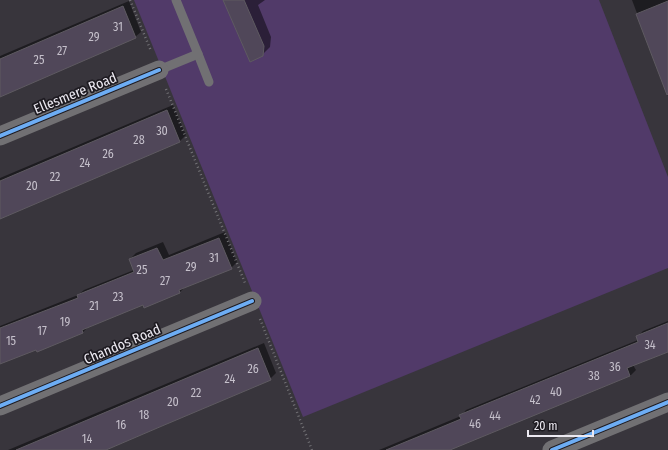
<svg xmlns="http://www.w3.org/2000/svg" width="668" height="450" viewBox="0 0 668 450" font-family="'Fira Sans Condensed',sans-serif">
<rect width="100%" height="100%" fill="#38353c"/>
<!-- green -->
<polygon fill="#513a69" points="134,0 599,0 668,177 668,268 303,417"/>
<!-- shadow -->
<g fill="#0007">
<polygon points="224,0 265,0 258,5 271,37 270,47 262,55"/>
<polygon points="632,0 668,0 668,96"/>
<polygon points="129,1 141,32 135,37 0,95 0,56"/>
<polygon points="173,105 186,135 180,141 0,218 0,178"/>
<polygon points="225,232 237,262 231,268 186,286 180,292 144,306 143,304 89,326 83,332 38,350 37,348 0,363 0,326 78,295 84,290 134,270 130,259 136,253 163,242 169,255"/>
<polygon points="668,321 668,351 633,365 636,370 630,376 448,450 379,450 461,416 466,410 638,340 637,337 643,331"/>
<polygon points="264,343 276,373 270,379 102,450 8,450"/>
</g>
<!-- building -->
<g fill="#504759" stroke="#5e5a61">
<polygon points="223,0 244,0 264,46 263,56 250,62"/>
<polygon points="668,1 668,94 667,95 636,14"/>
<polygon points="123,6 136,38 0,97 0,59"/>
<polygon points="167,110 180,142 0,219 0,181"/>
<polygon points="219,238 232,269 179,290 180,293 144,308 143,305 82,330 83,333 37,352 36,350 0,364 0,328 78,298 77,295 134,272 129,259 157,248 163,260"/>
<polygon points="668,323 668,352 627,368 630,376 450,450 386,450 461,419 459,415 638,342 636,336"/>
<polygon points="258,348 271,380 162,426 106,450 16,450"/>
</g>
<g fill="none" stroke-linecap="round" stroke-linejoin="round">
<!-- path -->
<g stroke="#747377" stroke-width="2.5" stroke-dasharray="1 3" stroke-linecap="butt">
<polyline points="130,0 151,51"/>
<polyline points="166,89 245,283"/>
<polyline points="260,319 312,450"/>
</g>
<!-- lane -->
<g stroke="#717073" stroke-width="9">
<polyline points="198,54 209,82"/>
<polyline points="159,70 198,54 176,0"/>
</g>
<!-- street -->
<g stroke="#717073" stroke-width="19">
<polyline points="0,136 159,70"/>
<polyline points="0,406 252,301"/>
<polyline points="552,450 668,402"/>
</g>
<defs>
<g id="cycleway">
<polyline points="0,136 159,70"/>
<polyline points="0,406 252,301"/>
<polyline points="552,450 668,402"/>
</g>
</defs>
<!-- cycleway casing -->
<use href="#cycleway" stroke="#1e1b21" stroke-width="6"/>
<!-- cycleway -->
<use href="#cycleway" stroke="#6dadf4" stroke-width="4"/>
</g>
<g text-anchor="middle" stroke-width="3.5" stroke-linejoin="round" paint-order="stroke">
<!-- number labels -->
<g font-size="12" fill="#c5c0cb">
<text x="118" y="31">31</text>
<text x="94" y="41">29</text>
<text x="62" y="55">27</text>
<text x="39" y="64">25</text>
<text x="162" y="135">30</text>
<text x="139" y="144">28</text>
<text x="108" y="158">26</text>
<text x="85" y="167">24</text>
<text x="55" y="181">22</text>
<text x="32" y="190">20</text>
<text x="214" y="262">31</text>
<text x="191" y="271">29</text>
<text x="142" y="274">25</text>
<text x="165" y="285">27</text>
<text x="118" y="301">23</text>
<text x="94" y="310">21</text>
<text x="65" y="326">19</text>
<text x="42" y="335">17</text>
<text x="11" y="345">15</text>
<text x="650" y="349">34</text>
<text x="615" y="371">36</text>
<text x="253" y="373">26</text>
<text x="594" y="380">38</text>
<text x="230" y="383">24</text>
<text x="556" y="396">40</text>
<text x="196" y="397">22</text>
<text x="535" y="404">42</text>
<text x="173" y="406">20</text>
<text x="144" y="419">18</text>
<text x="495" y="420">44</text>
<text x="475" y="428">46</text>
<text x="121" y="429">16</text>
<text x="87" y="443">14</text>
</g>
<!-- street labels -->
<g font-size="14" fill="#ece9f1" stroke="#1e1b21">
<text transform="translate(75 93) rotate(-22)" y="5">Ellesmere Road</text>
<text transform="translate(122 344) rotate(-23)" y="5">Chandos Road</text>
</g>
</g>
<!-- scale -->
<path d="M528 430v6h65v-6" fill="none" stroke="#ece9f1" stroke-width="2"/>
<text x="534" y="430" font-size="12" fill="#ece9f1" stroke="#1e1b21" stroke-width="3" paint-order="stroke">20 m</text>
</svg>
